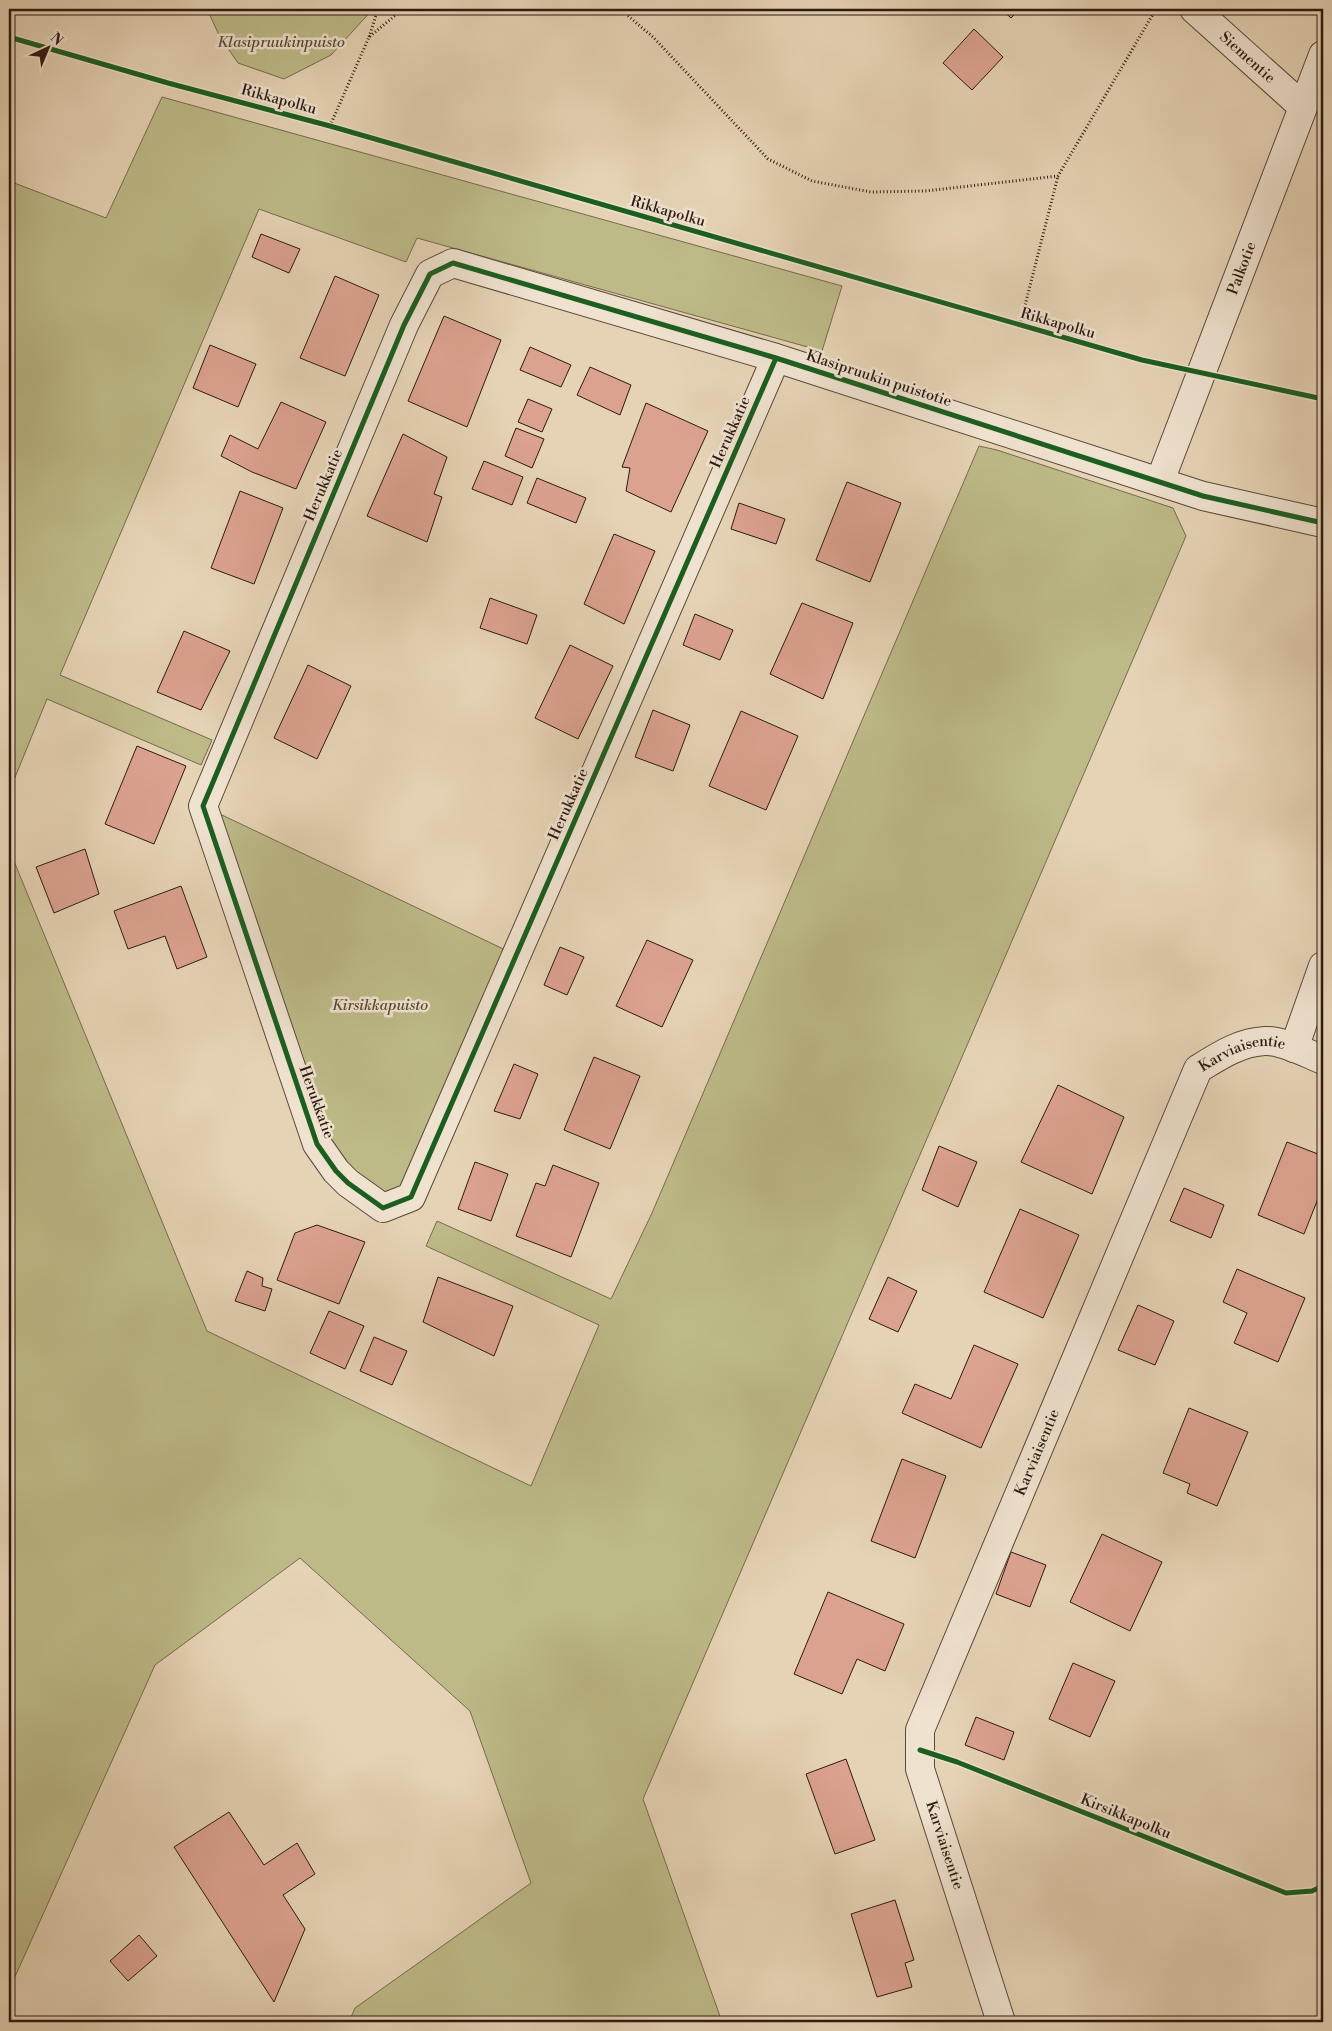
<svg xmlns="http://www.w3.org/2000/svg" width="1332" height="2031" viewBox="0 0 1332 2031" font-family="'Libre Bodoni',serif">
<rect width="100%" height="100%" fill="#e6d3b5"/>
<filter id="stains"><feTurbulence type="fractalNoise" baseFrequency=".004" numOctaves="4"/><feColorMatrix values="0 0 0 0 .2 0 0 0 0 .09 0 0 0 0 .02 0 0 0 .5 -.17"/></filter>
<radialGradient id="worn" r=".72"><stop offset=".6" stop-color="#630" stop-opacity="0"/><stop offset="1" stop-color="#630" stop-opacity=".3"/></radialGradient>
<!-- green -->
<g fill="#bdba88" stroke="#756a4d">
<polygon points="207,9 373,9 331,55 284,79 238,63 219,35"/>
<polygon points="162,97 842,286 822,351 417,238 406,262 259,209 60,675 212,740 201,765 47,699 9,792 9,181 106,218"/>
<polygon points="979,446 997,450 1173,508 1186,536 643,1799 722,2022 349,2022 355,2008 531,1883 470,1711 300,1558 155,1665 9,1990 9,849 207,1331 531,1486 599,1325 426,1246 437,1221 611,1299 652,1213"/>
<polygon points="203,806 516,955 411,1197 383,1208 336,1171"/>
</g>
<!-- building -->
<g fill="#dca290" stroke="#2d1a12">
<polygon points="1001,9 1020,9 1011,18"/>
<polygon points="974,29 1003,57 972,90 943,63"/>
<polygon points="261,234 300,249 289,273 252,257"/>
<polygon points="335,276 379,295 345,376 300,358"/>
<polygon points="444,316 501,340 467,427 408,401"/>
<polygon points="210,345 256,364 238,407 193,388"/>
<polygon points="530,347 571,365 561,387 520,370"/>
<polygon points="590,367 631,385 620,415 577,395"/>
<polygon points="528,399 552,409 542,432 518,422"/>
<polygon points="281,402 326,422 296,489 252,472 221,456 230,435 258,449"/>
<polygon points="646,403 708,431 671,512 626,491 630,468 622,467"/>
<polygon points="516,428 544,439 532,468 505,456"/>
<polygon points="403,434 447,457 434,494 442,497 427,542 367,516"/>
<polygon points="484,461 523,477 512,505 472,489"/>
<polygon points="537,478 586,498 576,523 527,503"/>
<polygon points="847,482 901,503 870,582 816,560"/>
<polygon points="240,491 283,508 254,584 211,568"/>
<polygon points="739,503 785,519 776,544 731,529"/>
<polygon points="614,534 655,551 624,624 584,604"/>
<polygon points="490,598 537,615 527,644 480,628"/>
<polygon points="802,603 853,623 823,699 770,674"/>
<polygon points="695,614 733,630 720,660 683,645"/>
<polygon points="184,631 230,651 201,710 157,692"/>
<polygon points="570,645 613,666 578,739 535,718"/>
<polygon points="308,665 351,686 317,759 274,738"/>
<polygon points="653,710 690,725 673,771 635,757"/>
<polygon points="741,711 798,736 766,810 709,786"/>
<polygon points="137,746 186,766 154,844 105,824"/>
<polygon points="85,849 99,894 54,913 36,867"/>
<polygon points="181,886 207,957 177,969 165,936 128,949 114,911"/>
<polygon points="647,940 693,960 662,1027 616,1006"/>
<polygon points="560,947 584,957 567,995 544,985"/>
<polygon points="594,1057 640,1076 610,1149 564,1130"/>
<polygon points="514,1064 538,1074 520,1119 494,1111"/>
<polygon points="1058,1085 1124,1117 1092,1194 1021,1162"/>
<polygon points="1287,1142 1323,1156 1323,1186 1304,1234 1258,1215"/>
<polygon points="939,1146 977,1162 958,1207 922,1190"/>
<polygon points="475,1162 508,1174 491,1221 458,1209"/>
<polygon points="553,1165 599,1183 571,1257 516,1236 536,1183 545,1186"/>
<polygon points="1184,1188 1224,1205 1211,1238 1170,1221"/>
<polygon points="1020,1209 1079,1235 1043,1318 984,1292"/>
<polygon points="317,1225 365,1242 339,1304 277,1280 295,1233"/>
<polygon points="1237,1269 1305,1298 1278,1362 1234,1343 1247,1313 1223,1302"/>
<polygon points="247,1271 263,1278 262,1286 272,1289 265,1311 235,1301"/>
<polygon points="438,1277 513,1306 494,1356 423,1322"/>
<polygon points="888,1277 917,1291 898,1332 869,1319"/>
<polygon points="1138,1305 1174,1321 1155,1365 1118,1350"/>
<polygon points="329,1311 364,1326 345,1369 310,1353"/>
<polygon points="374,1337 407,1351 392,1385 360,1371"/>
<polygon points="974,1345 1018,1364 981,1448 902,1413 915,1384 951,1399"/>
<polygon points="1189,1408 1248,1432 1217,1506 1187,1493 1190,1484 1163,1473"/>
<polygon points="902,1459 946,1476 915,1558 871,1541"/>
<polygon points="1102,1534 1162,1562 1130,1631 1070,1602"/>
<polygon points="1011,1552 1046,1565 1030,1607 996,1594"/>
<polygon points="828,1592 904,1624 885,1671 857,1659 842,1694 794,1674"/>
<polygon points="1073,1663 1115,1681 1090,1737 1049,1719"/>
<polygon points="976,1717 1014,1732 1004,1760 965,1745"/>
<polygon points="846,1759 875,1840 835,1854 806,1774"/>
<polygon points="229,1812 264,1865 297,1843 315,1874 283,1895 305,1929 274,2002 174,1847"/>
<polygon points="895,1900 914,1960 905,1963 912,1987 877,1997 851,1914"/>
<polygon points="139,1935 157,1956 128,1981 110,1961"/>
</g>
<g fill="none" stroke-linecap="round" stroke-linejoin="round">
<defs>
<g id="street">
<path id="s1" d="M1194,9L1302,106"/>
<polyline points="776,358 411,1197 383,1208 348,1183 336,1171 317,1144 203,806 404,325 430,274 453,263 776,358 1203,496 1323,523"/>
<path id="s2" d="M1160,481L1323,55"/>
<polyline points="1294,1048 1323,966"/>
<path id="s3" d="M1001,2022L920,1769V1730L1198,1069C1219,1056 1240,1042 1265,1041C1282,1040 1308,1054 1323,1060"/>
</g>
</defs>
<!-- street casing -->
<use href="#street" stroke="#5b483b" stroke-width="30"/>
<!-- path -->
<g stroke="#2d1a12" stroke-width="3" stroke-dasharray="1 2.5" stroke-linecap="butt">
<polyline points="620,9 653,37 768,159 812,181 871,192 925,191 1058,176 1156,9"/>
<polyline points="369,37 378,9"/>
<polyline points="330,126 369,37 403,9"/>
<polyline points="1020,325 1058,176"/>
</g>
<!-- street -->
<use href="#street" stroke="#efe2cf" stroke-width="28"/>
<defs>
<g id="cycleway">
<polyline points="9,37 168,83 330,126 1142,360 1323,399"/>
<polyline points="776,358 411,1197 383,1208 348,1183 336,1171 317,1144 203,806 404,325 430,274 453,263 776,358 1203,496 1323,523"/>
<polyline points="920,1750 957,1762 1286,1893 1312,1891 1323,1886"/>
</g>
</defs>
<!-- cycleway casing -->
<use href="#cycleway" stroke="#efe2cf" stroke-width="8"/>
<!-- cycleway -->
<use href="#cycleway" stroke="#1b5e20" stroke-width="5"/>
</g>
<g text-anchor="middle" stroke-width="5" stroke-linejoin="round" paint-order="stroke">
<!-- park labels -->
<g font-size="15" font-style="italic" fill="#584a35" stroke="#efe2cf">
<text x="281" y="47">Klasipruukinpuisto</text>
<text x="380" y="1010">Kirsikkapuisto</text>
</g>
<!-- street labels -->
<g font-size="15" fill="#2d1a12" stroke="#efe2cf">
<text dy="5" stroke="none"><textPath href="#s1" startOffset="72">Siementie</textPath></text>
<text transform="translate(279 99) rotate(15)" y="5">Rikkapolku</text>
<text transform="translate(668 211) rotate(16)" y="5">Rikkapolku</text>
<text dy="5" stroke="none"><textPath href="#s2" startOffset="228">Palkotie</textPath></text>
<text transform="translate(1058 323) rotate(16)" y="5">Rikkapolku</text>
<text transform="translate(879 378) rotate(18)" y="5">Klasipruukin puistotie</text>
<text transform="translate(730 432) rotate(-66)" y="5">Herukkatie</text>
<text transform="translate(323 485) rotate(-67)" y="5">Herukkatie</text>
<text transform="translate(568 804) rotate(-66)" y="5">Herukkatie</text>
<text dy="5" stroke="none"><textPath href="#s3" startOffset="1070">Karviaisentie</textPath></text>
<text transform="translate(317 1102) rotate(70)" y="5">Herukkatie</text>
<text dy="5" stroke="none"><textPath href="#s3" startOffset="606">Karviaisentie</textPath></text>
<text transform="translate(1126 1816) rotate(22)" y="5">Kirsikkapolku</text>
<text transform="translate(945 1845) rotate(72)" y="5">Karviaisentie</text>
</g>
</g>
<!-- margin -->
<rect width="1332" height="2031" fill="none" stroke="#e6d3b5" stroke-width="30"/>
<rect x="10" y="10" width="1312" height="2011" fill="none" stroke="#2d1a12" stroke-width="2.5"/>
<rect x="15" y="15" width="1302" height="2001" fill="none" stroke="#2d1a12"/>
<!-- north arrow -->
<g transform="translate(48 48) rotate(44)" stroke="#efe2cf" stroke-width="4" paint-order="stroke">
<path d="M0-4L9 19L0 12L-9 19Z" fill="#2d1a12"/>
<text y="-8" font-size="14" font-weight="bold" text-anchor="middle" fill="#2d1a12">N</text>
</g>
<rect width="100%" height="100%" filter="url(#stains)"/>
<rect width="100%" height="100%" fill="url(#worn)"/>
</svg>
